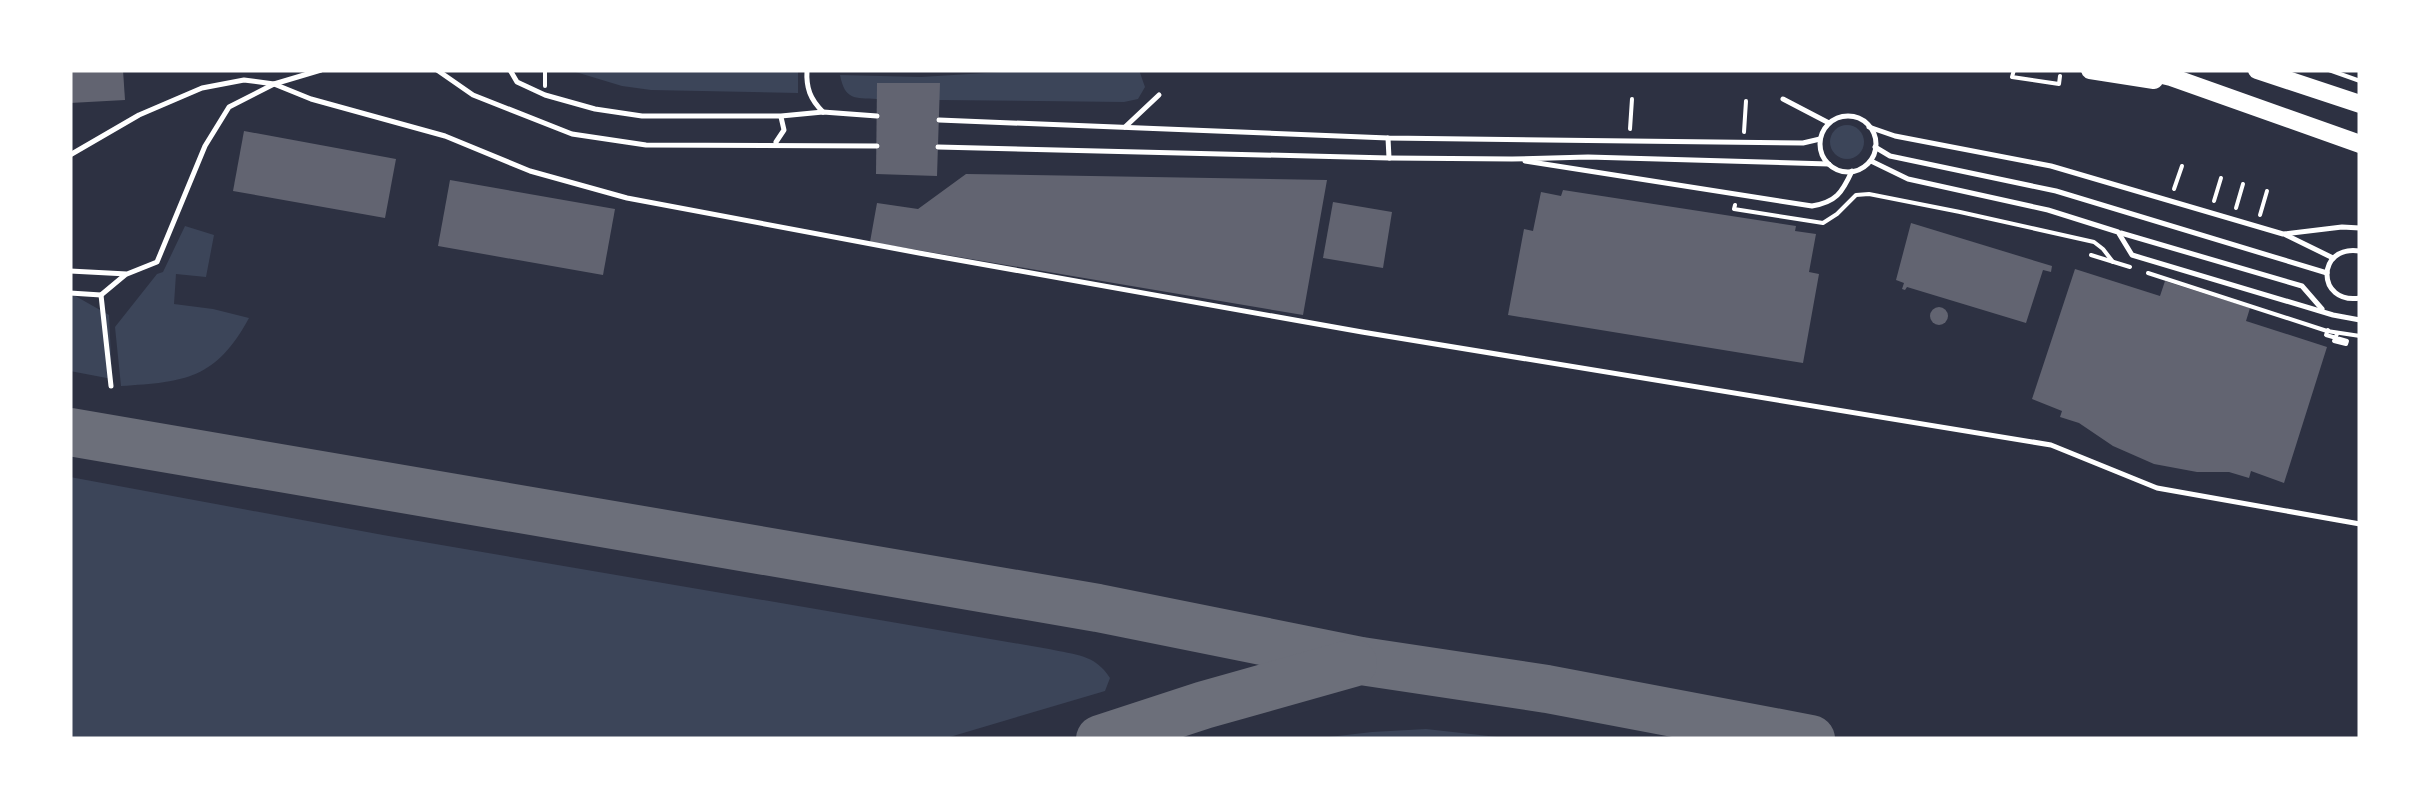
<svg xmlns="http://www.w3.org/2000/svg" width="2430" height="809" viewBox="0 0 2430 809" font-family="'Nunito Sans',sans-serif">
<rect width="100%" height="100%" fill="#2d3142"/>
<!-- green -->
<g fill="#3c4559">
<polygon points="569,70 798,70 798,93 651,90 622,86"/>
<path d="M1033,70H1139L1145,87L1138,99L1124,102L939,100V83H878L877,99C854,98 845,100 840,75L921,77Z"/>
<circle cx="1847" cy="142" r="17"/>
<path d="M185,226L214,235L206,277L176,274L174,304L213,309L249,318C216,379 185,382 121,386L115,327L157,274L163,272Z"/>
<polygon points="70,293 109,315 112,379 70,371"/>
<path d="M70,477L383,535L1049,649C1075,655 1095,654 1110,678L1105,691L943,739H70Z"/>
<polygon points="1426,729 1515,739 1312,739 1372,732"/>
</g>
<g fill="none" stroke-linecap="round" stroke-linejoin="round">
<!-- taxiway -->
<g stroke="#6c6f7a" stroke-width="48">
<polyline points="70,432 1098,608 1361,661 1547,689 1811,739"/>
<polyline points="1100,739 1204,705 1353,663"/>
</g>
</g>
<!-- building -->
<g fill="#626471">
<polygon points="70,70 123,70 125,100 70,103"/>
<polygon points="877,83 940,83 937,176 876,174"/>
<polygon points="244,131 396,159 385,218 233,191"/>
<polygon points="966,174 1327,180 1303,315 870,242 877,203 918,209"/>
<polygon points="450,180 615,209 603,275 438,246"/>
<polygon points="1563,190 1796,226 1795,231 1816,234 1809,272 1819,274 1803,363 1508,315 1524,229 1533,231 1541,192 1561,196"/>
<polygon points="1333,202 1392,212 1383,268 1323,258"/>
<polygon points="1911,223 2052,266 2051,272 2043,270 2026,323 1907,287 1905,290 1902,289 1904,283 1896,280"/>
<polygon points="2075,269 2160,296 2165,281 2250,308 2246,321 2327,347 2284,483 2251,471 2249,478 2229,472 2197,472 2154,464 2113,446 2079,423 2060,417 2062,411 2032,399"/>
<circle cx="1939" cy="316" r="9"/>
</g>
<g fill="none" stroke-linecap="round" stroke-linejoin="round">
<!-- path -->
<g stroke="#fff" stroke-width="4">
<polyline points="545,70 545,86"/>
<polyline points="2014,70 2012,77 2059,84 2060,76"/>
<polyline points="2329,70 2360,81"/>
<polyline points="1630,129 1632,99"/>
<polyline points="1744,132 1746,101"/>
<polyline points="2174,189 2182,166"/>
<polyline points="2214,201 2221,178"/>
<polyline points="1735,205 1734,209 1823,223 1837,214 1856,195 1869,194 1960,212 2094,242 2103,249 2113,262"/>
<polyline points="2236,208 2243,184"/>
<polyline points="2260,215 2267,191"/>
<polyline points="2091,255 2130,267"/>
<polyline points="2148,273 2327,331 2360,336"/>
<polyline points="2328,330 2326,335 2347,341 2346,344 2334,341 2337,334"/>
</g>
<!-- service -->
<g stroke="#fff" stroke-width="5">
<polyline points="437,70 473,95 572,134 646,145 877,146"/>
<polyline points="510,70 517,82 545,95 595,109 642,116 781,116 823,112 877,116"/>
<path d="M807,70C806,88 810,99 823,112"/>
<polyline points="1783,99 1829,123"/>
<circle cx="1848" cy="144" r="28"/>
<polyline points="939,120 1388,138 1803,143 1820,139"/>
<polyline points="1125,127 1159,95"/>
<polyline points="1869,127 1895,136 2051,166 2283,234 2342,227 2360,228"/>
<polyline points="1388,138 1389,158"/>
<polyline points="776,142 784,130 781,117"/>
<polyline points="938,147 1389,158 1512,159 1588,157 1829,164"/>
<polyline points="1875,147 1890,156 2056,191 2327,273"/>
<polyline points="70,155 139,115 202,88 244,80 274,84 311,99 445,136 530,171 627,198 919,253 1362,332 2051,445 2157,488 2360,524"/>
<path d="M1525,161L1812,206C1836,202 1842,193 1852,171"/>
<polyline points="1871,161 1908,179 2048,210 2118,232 2132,255 2333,315 2360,320"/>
<polyline points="2121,233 2302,286 2322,309"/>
<polyline points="2286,235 2333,258"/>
<path d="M2360,251C2316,244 2316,305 2360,298"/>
<polyline points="70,271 127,274 157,262 205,146 229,107 274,84 321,70"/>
<polyline points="70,293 101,295 125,275"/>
<polyline points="101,295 111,386"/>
</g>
<!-- trunk -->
<g stroke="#fff" stroke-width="18">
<polyline points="2090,70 2154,80"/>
<polyline points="2141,70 2171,77 2360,144"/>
<polyline points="2257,70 2360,104"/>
</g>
</g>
<!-- border -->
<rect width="2430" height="809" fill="none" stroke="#ffffff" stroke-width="145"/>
</svg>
